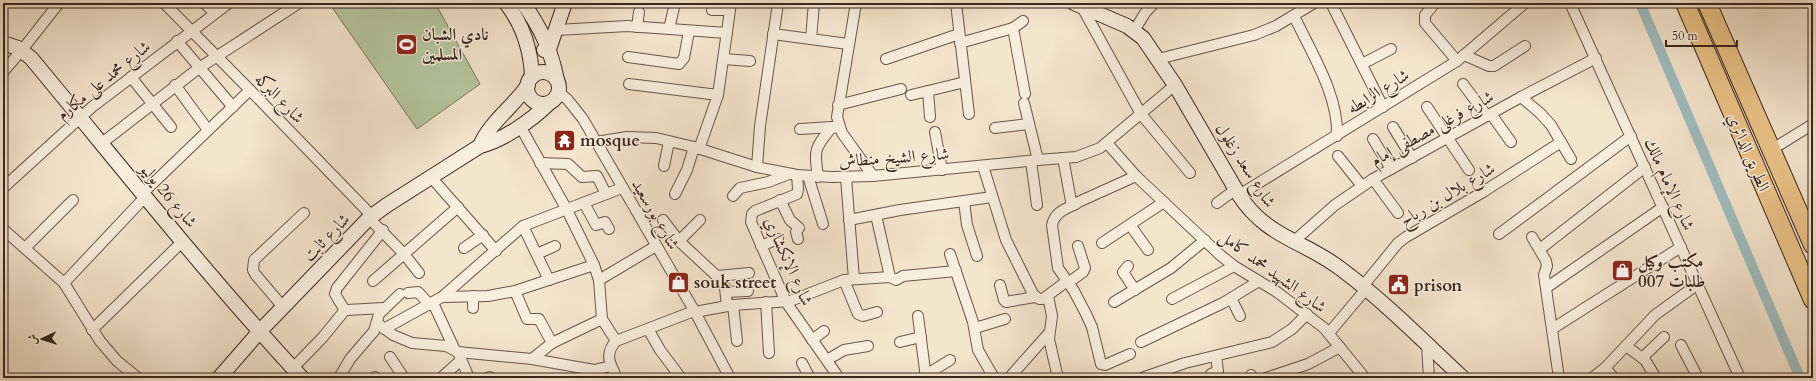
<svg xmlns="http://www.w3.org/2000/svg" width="1816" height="381" viewBox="0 0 1816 381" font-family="Cardo,Amiri,serif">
<rect width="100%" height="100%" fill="#f4e5cd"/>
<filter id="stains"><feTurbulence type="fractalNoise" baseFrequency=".005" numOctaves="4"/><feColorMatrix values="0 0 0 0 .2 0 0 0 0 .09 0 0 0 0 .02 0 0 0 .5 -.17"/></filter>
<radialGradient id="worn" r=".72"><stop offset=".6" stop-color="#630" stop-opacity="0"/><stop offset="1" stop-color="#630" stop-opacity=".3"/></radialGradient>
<!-- pitch -->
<polygon fill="#b5c69e" stroke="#77765e" points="329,3 435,3 480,84 417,129"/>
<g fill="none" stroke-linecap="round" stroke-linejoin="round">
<!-- canal -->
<polyline stroke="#9ebdbf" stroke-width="10" points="1640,3 1800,378"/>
<defs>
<g id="street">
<polyline points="164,3 250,90 372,216"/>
<polyline points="204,3 215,13"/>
<polyline points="856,3 837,117 842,133 873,176"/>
<polyline points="956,3 969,114"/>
<polyline points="1331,3 1383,107"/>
<polyline points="1435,3 1425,15 1425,23 1457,61"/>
<polyline points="1570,3 1740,378"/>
<polyline points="1082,7 1141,114 1190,173"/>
<polyline points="712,10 730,10"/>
<path d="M1294,16C1311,52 1339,96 1337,136"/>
<polyline points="637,27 639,12"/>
<polyline points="1013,28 1025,94"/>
<polyline points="669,29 675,3"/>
<polyline points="557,30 627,26 727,33"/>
<polyline points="1134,31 1145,13 1154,3"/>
<polyline points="773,34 848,44"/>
<polyline points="811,39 814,3"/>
<polyline points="177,41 233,107"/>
<polyline points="960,43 1013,28 1023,21"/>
<polyline points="1464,55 1489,66 1494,66 1525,46"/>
<polyline points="628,57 679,64 684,58 689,31"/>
<polyline points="724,59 750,61"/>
<polyline points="886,59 959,34"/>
<polyline points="1158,59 1254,35 1276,26 1314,3"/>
<polyline points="1362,64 1391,49"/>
<polyline points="3,72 22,50 59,3"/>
<polyline points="131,77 171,127"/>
<polyline points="629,84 718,95"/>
<polyline points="1463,84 1487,116"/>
<polyline points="175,85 208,130"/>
<polyline points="559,92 568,100 583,119 695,312 730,378"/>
<polyline points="911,95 928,91"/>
<polyline points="1521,97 1540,113 1551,125 1571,159"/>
<polyline points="1024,103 1038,160"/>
<polyline points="838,105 901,89"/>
<polyline points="1427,107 1469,170"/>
<polyline points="1491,114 1511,142"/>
<polyline points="930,117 928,91 965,82"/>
<polyline points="520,126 567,210 594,265 599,280 602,319 616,341"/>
<polyline points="1393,127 1412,158"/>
<polyline points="995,128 1029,124"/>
<polyline points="800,129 832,127"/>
<polyline points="935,132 942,170"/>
<polyline points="1373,139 1391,169"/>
<polyline points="596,142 627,137 656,138 694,147 757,167 797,175 832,177 873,176 1038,160 1076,157 1100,148 1175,85"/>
<polyline points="102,143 199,68 299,3"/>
<polyline points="1107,143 1136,176 1219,254 1234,266 1277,292 1324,328 1365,378"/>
<polyline points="699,149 718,95 731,3"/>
<polyline points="1771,150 1813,124"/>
<polyline points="1338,156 1362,186"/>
<polyline points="1063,158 1071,201 1074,204 1136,176"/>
<polyline points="1031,161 1037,205"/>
<polyline points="540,163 568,164 582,177 597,176 606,194"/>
<polyline points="664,166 669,142"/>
<polyline points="983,166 1006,240 1033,294 1039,299 1043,299 1067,281"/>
<polyline points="757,167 760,126 778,3"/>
<polyline points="797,175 798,189 797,194 755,211 752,214 751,222 786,302 839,378"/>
<polyline points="808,176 823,224"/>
<polyline points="431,177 496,251"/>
<path d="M818,177C814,149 814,149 832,127L840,128"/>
<polyline points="846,178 854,279"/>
<polyline points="1373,179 1398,213"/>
<polyline points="3,188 92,107 229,3"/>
<polyline points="143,193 250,90"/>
<polyline points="675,194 687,170 694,147"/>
<polyline points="1239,195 1457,61 1525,3"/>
<polyline points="733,196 740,188 768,182 789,174"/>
<polyline points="780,200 790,220 799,228 796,232 798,239"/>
<polyline points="964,201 967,225 977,256"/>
<polyline points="584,203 596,225 605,222 609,229"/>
<polyline points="1217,203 1236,189"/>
<path d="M1076,204C1065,209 1055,212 1052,225L1058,268L1074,291L1086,314L1092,327L1101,364L1105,365L1130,354"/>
<polyline points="876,215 890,277"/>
<polyline points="369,218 404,254 419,273"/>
<polyline points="663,220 679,241 721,280 725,288 727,306"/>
<polyline points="849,220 900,210 992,197"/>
<polyline points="1130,225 1148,250"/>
<polyline points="523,226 549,280"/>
<polyline points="3,229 64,283 100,341 117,361 138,378"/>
<polyline points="383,230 337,288 335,294 344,309 347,310 383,308"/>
<polyline points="1499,234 1631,136"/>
<polyline points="1532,237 1546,261 1547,266 1544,275 1559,378"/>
<polyline points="679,241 700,220"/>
<polyline points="1293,242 1335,205 1373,179 1521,97 1596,58"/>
<polyline points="1102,243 1164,202"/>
<polyline points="761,246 778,239"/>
<polyline points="25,248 73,200"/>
<polyline points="464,248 483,235"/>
<polyline points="1540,249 1645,167"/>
<polyline points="537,254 555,246"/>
<polyline points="950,254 973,322 978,350 994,378"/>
<polyline points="1128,266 1123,272 1135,290"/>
<polyline points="718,276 749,273"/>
<polyline points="599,280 656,246"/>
<polyline points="844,280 858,314 863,316 877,312"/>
<polyline points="373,281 458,207"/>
<polyline points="64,283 146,196"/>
<polyline points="1068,283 1083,272 1085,268 1078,246"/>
<polyline points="1000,285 1004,300 1006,302 1035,297"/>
<polyline points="1363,286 1398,243 1406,237 1483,192 1561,142"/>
<polyline points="1546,288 1663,207"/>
<polyline points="515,291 527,319 539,319 552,343"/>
<polyline points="726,292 748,291"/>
<polyline points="408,293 418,292 430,305"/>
<polyline points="1048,296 1052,316 1049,339 1058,378"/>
<polyline points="442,297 488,296 515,291 594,265"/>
<polyline points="1231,298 1240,316"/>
<polyline points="1172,299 1234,266"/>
<polyline points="766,302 769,353"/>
<polyline points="1114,302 1171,268 1205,240"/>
<polyline points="433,303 454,348"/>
<polyline points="733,305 737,341"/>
<polyline points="283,307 255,274 253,270 254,260 304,213"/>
<polyline points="473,308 473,296"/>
<polyline points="695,312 733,305 790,301 844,280 890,277 896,280 903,276 956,271"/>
<polyline points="918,316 926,378"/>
<polyline points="377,323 393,335 412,343 446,346 458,352 532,359 594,370 611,366"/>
<polyline points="975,328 1005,319"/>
<polyline points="384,329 442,297 523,226 622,188"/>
<polyline points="648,329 660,350 681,378"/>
<polyline points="1552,329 1681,247"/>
<polyline points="92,330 183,241"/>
<polyline points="1329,333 1366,289"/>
<polyline points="812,340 824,331"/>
<polyline points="900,342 921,337"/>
<polyline points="1141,342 1223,303 1259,281"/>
<polyline points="1427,345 1429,378"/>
<polyline points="1681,345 1698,378"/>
<polyline points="1626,346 1645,360 1656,378"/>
<polyline points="458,352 469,378"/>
<polyline points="390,357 404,378"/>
<polyline points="1642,358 1664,337"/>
<polyline points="532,359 552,343 602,319"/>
<polyline points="827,360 844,350 868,346"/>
<polyline points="802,363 810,378"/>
<polyline points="293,368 323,337 345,310"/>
<polyline points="1605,368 1614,378"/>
<polyline points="1211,374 1218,371 1216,356"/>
<polyline points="926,375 950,360"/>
<polyline points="1251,375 1253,378"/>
<polyline points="375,377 375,378"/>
<polyline points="339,378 350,359 374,331 379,314 400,294"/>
<polyline points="441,378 461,360"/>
<polyline points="487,378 490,377"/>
<path d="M617,378C610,364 604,354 616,341L694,311"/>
<polyline points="1009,378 1049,333"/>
<polyline points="1142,378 1185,363 1272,342 1292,329 1307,314"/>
<polyline points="1266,378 1308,364 1340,347"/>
<polyline points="1592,378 1605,368 1655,315 1698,284"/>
</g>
<g id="secondary">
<path d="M506,3C523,25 531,50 532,77"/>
<path d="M523,3C541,28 551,50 557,80"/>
<path d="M1074,3L1127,26L1143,38L1175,85L1239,195C1267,238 1303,240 1341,269C1384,301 1423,341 1463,378"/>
<path d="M3,43L18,48L31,58C120,165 207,276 302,378"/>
<polyline points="544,50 549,49 565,3"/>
<circle cx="543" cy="88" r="16"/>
<path d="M480,146C489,123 515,105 528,85"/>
<path d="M219,378L260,331L369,218L387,205L480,146C502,141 532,120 548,104"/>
</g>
<g id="highway">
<polyline points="1685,3 1813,300"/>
<polyline points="1707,3 1813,245"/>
</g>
</defs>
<!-- street casing -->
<use href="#street" stroke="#685549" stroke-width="12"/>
<!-- secondary casing -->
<use href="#secondary" stroke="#39251d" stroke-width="16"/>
<!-- highway casing -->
<use href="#highway" stroke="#39251d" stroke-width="20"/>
<!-- street -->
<use href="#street" stroke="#f8eede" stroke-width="10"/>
<!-- secondary -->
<use href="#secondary" stroke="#f8eede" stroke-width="14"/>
<!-- highway -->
<use href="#highway" stroke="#eac286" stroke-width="18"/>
</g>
<!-- icons -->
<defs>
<symbol id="stadium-square" viewBox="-11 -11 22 22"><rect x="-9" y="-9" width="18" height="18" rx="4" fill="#8f2418" stroke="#f8eede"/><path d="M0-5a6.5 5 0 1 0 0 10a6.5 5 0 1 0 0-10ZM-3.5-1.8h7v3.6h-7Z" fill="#fff"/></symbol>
<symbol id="temple-square" viewBox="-11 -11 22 22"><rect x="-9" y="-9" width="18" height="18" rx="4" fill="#8f2418" stroke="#f8eede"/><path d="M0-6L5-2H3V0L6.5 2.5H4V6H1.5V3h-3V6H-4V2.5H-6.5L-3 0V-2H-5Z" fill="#fff"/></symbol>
<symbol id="shop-square" viewBox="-11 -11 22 22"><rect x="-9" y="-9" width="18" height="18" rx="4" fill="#8f2418" stroke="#f8eede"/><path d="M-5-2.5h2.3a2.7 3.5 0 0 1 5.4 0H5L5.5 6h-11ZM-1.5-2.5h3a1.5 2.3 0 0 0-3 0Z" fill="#fff"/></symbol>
<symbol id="civic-square" viewBox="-11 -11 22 22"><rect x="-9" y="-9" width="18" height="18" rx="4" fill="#8f2418" stroke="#f8eede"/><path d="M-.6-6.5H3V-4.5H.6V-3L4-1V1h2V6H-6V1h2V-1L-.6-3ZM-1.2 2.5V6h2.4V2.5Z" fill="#fff"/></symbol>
</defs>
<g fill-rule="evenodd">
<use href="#stadium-square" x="394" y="32" width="25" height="25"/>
<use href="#temple-square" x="552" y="128" width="25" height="25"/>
<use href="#shop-square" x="1610" y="258" width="25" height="25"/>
<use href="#shop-square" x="666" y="270" width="25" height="25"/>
<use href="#civic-square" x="1386" y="272" width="25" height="25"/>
</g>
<g text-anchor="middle" stroke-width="3" stroke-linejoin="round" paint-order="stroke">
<!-- poi labels -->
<g font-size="17" font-weight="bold" fill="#39251d" stroke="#f8eede" text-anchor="start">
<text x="422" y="40">نادي الشبان<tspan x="422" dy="20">المسلمين</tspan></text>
<text x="580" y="146">mosque</text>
<text x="1638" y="267">مكتب وكيل<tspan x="1638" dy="20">طلبات 007</tspan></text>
<text x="694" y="288">souk street</text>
<text x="1414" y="291">prison</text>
</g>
<!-- street labels -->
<g font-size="17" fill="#39251d" stroke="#f8eede">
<text transform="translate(103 80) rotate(-39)" y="6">شارع محمد على مكارم</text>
<text transform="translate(1378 91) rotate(-32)" y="6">شارع الرابطه</text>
<text transform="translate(280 98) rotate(46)" y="6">شارع البركه</text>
<text transform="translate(1432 128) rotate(-29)" y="6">شارع فرغلى مصطفى إمام</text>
<text transform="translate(1749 152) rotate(67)" y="6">الطريق الدائري</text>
<text transform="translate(894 157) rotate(-4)" y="6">شارع الشيخ منطاش</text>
<text transform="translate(1246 165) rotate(57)" y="6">شارع سعد زغلول</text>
<text transform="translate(1670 184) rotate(66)" y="6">شارع الإمام مالك</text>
<text transform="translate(1447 194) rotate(-31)" y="6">شارع بلال بن رباح</text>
<text transform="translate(169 195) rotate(50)" y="6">شارع 26 يوليو</text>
<text transform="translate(656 214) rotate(60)" y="6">شارع بورسعيد</text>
<text transform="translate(326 237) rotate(-46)" y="6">شارع ثابت</text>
<text transform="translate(789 261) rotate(66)" y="6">شارع الإنكشاري</text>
<text transform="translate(1273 271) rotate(36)" y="6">شارع الشهيد محمد كامل</text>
</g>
</g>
<!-- margin -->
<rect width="1816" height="381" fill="none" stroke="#f4e5cd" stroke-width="16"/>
<rect x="4" y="4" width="1808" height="373" fill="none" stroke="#39251d" stroke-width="2"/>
<rect x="8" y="8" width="1800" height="365" fill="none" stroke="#39251d"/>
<!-- north arrow -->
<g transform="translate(42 339) rotate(266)" stroke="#f8eede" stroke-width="3" paint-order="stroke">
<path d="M0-3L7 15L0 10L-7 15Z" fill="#39251d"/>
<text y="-6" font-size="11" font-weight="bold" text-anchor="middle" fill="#39251d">ش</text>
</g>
<!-- scale -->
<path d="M1666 40v6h71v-6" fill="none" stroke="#39251d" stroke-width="2"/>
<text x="1672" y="40" font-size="12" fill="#39251d" stroke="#f8eede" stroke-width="3" paint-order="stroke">50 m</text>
<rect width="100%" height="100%" filter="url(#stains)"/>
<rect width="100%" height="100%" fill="url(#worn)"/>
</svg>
